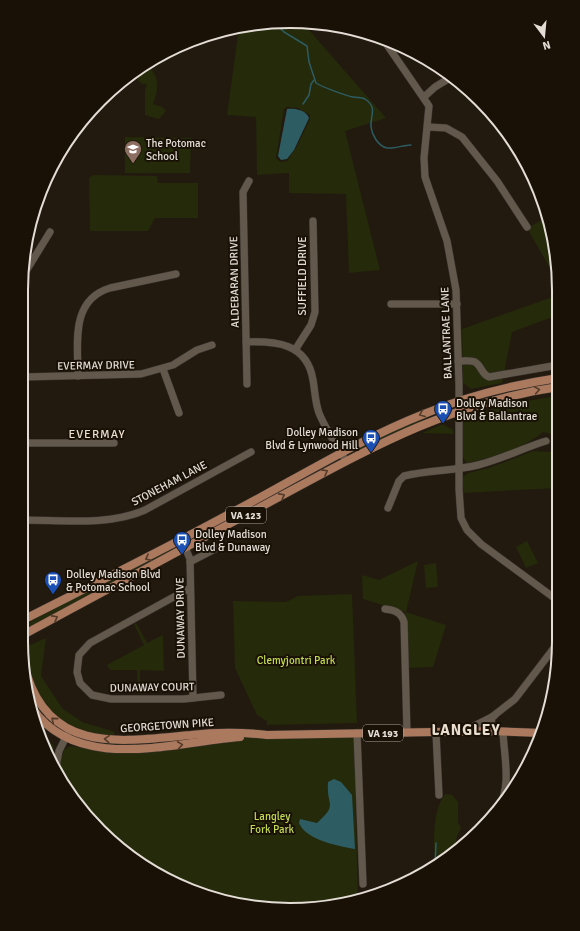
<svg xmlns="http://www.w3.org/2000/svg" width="580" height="931" viewBox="0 0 580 931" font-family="Signika,sans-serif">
<rect width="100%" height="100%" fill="#221a0f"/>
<!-- green -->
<g fill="#242a0a" fill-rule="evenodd">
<path d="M302,22L386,118L345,131L380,270L349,273L346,194L289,193V173L257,175L256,117L227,115L239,27L255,23ZM287,107L298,108L310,115V119L296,148L287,161L280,162L276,158L284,109Z"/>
<path d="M157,56L151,69C160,80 158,91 153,104L162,107L166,111L159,119L145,115V90L147,84H142L136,78L137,75L142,72V67Z"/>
<polygon points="125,137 191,138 190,173 125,173"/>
<polygon points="93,175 157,176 158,183 198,183 198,218 155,218 148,231 90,231 89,178"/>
<polygon points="542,220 554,244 558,282 527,228"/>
<polygon points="558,295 558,315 512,332 502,383 471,389 463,383 462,329"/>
<path d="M558,396L557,488L463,493V477L468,473L489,468L533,451L550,452L557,442L552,434L543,432C523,449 493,458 467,463L463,458V422C485,407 531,400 558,396Z"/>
<polygon points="439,412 362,450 351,452 397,428"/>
<polygon points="443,424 453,430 453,434 422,433"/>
<polygon points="527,541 538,563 526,568 516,547"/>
<polygon points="175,547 177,548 32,626 24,627 32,621 112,578"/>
<polygon points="418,561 406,612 446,625 433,667 407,668 405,612 363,599 362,575 379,580"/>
<polygon points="436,563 438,587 426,588 424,565"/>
<polygon points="352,594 357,723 267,725 267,721 257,715 235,668 233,601 286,602 298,596"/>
<polygon points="136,623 147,643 163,635 164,671 140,670 140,694 138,694 137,670 110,670 107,665 144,645 134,624"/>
<path d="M46,638L41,676L62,708L82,722L115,732L113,736C102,735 85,735 74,730C41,714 34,686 24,653V648Z"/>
<polygon points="37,730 53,745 54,749 52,752 49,753"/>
<polygon points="354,735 358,899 290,910 204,896 140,865 76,805 58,770 64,750 70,746 98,750 190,745 245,738"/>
<path d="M445,794L452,795L458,802V823L461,827L456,839L457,848L435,867C434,843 431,814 445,794Z"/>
</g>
<!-- water -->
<g fill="#2d5c62">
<path d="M287,109C295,108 306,110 309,118L294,150L287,159L281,160L278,156Z"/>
<path d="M334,779L341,782L352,795L355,849C338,846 306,840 299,823L300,819L317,823C339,803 326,807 328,782Z"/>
</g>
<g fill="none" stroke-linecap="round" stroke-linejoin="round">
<!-- stream -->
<g stroke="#2d5c62" stroke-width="1.5">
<path d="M275,23L284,32L307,46L309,62L316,83C322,87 347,96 353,97C358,98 361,97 365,99C378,108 370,115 371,127C372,135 378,146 387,148C394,149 403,145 411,145"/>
<polyline points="303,104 309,95 311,84 314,80"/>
<polyline points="435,867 436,843"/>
</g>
<defs>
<g id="minor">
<polyline points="383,39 429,106 424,158 425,177 447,241 456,290 459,385 459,489 461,518 467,530 481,544 557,600"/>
<polyline points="424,97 435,87 453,76"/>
<polyline points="428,127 446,128 462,137 497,181 527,227"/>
<polyline points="23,276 50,232"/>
<polyline points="391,304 457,304"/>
<path d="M246,342C276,341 307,343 313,380C315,391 315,402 319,413C326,430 337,446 346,461"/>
<polyline points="295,350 311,325 315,312 313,221"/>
<path d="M458,361C463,361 471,360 475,362C482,366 481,374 489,377L558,365"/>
<polyline points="163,369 179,413"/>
<path d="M78,376C78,344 70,300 110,288L176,274"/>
<polyline points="23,377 141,374 173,365 197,350 212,345"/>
<polyline points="247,384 243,192 249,181"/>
<polyline points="22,443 114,443"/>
<path d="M388,508L399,481L404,476C428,470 454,471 478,465C502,459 523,448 546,441"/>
<path d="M22,520C61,520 109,526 145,510L251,452"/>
<polyline points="182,540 190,559 193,698"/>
<polyline points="190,562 217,548"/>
<polyline points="190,588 90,643 79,655 77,672 80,683 92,695 111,699 184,699 221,695"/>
<path d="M385,609C394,610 401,612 404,622L407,733"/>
<polyline points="490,731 492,717 515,699 557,644"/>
<polyline points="470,732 472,727 494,716"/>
<polyline points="357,733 363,884"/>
<polyline points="436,733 439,795"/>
<polyline points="56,767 59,751 69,731"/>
<path d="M498,809C512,787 504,756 503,732"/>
</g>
<g id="major">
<path d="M21,621C92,585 163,550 233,512C296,479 358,440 424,414C467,396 512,385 558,378"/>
<path d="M21,636C104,592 186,547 268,503C365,451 447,403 558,387"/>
<path d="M27,675C52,755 124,741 191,735C216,732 242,732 267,735L490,731L542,733"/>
<path d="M32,708C78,774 174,742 240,737"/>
</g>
</defs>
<!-- minor casing -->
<use href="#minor" stroke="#3b352f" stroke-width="8"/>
<!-- major casing -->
<use href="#major" stroke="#3b352f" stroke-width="9"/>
<!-- minor -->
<use href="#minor" stroke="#63584c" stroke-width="7"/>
<!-- major -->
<use href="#major" stroke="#ab795e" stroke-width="8"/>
</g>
<!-- one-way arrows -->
<defs><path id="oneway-chevron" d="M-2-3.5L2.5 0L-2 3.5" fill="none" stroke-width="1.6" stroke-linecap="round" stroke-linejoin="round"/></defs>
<g stroke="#533b29">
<use href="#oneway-chevron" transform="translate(537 390) rotate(-10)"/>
<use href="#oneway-chevron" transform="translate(422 414) rotate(158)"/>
<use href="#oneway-chevron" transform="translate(325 472) rotate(-29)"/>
<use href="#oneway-chevron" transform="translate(282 496) rotate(-28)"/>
<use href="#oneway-chevron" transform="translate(148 558) rotate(153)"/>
<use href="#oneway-chevron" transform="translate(55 618) rotate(-28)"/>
<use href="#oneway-chevron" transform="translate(54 720) rotate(-140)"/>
<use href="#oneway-chevron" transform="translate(107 739) rotate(-177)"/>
<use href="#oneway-chevron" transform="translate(180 745) rotate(-8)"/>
</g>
<!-- icons -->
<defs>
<symbol id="school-pin" viewBox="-11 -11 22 30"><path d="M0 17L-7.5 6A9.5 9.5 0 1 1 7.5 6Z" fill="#8d6e63" stroke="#191106"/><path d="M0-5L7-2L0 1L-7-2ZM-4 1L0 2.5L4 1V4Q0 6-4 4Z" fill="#fff"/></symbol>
<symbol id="bus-pin" viewBox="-11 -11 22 30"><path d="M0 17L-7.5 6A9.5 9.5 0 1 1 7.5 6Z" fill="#1a4fb4" stroke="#191106"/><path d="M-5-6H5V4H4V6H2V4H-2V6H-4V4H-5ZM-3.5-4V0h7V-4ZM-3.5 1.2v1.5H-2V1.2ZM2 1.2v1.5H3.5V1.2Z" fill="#fff"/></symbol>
</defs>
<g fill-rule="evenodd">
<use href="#school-pin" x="123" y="139" width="20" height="27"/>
<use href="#bus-pin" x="433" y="399" width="20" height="27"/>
<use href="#bus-pin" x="361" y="428" width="20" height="27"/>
<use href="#bus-pin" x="172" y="530" width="20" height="27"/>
<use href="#bus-pin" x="43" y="570" width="20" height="27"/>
</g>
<g text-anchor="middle" stroke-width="4" stroke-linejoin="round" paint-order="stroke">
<!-- shield labels -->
<g fill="#191106" stroke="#a6a098" stroke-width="1">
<rect x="226" y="507" width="40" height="16" rx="3"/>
<rect x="363" y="725" width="40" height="16" rx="3"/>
</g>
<g font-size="10" font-weight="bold" fill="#e3ddd6">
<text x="246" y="519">VA 123</text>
<text x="383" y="737">VA 193</text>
</g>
<!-- poi labels -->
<g font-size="11" fill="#e3ddd6" stroke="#191106" text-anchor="start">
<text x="146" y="147">The Potomac<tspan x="146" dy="13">School</tspan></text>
<text x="456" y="407">Dolley Madison<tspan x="456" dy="13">Blvd &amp; Ballantrae</tspan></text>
<text x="358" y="436" text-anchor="end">Dolley Madison<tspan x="358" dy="13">Blvd &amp; Lynwood Hill</tspan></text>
<text x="195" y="538">Dolley Madison<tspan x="195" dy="13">Blvd &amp; Dunaway</tspan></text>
<text x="66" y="578">Dolley Madison Blvd<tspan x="66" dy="13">&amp; Potomac School</tspan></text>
</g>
<!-- street labels -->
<g font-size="11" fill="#e3ddd6" stroke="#191106">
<text transform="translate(302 276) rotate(-90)" y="4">SUFFIELD DRIVE</text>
<text transform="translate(234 282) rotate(-91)" y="4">ALDEBARAN DRIVE</text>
<text transform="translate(446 333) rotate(-92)" y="4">BALLANTRAE LANE</text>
<text transform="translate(96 365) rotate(-1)" y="4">EVERMAY DRIVE</text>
<text transform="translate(169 483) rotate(-28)" y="4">STONEHAM LANE</text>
<text transform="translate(180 618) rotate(-91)" y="4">DUNAWAY DRIVE</text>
<text transform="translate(152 687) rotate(-1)" y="4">DUNAWAY COURT</text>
<text transform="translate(167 725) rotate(-4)" y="4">GEORGETOWN PIKE</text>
</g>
<!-- park labels -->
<g font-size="11" fill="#c3da55" stroke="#191106">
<text x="296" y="664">Clemyjontri Park</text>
<text x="272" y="820">Langley<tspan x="272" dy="13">Fork Park</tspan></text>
</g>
<!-- neighbourhood labels -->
<g font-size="12" letter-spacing="1" fill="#eadecf" stroke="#191106">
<text x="97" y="438">EVERMAY</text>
</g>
<!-- district labels -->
<g font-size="15" font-weight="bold" letter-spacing="1" fill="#eadecf" stroke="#191106">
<text x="466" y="735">LANGLEY</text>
</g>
</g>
<!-- crop -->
<path d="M0 0H580V931H0ZM290 28H290A262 262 0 0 1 552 290V641A262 262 0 0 1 290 903H290A262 262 0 0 1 28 641V290A262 262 0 0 1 290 28Z" fill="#191106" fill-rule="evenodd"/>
<path fill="none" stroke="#e3ddd6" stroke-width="2" d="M290 28H290A262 262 0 0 1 552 290V641A262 262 0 0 1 290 903H290A262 262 0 0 1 28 641V290A262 262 0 0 1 290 28Z"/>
<!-- north arrow -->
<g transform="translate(544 36) rotate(164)" stroke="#191106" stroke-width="3" paint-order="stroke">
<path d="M0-3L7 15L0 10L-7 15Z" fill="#e3ddd6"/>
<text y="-6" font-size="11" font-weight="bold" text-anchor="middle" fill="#e3ddd6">N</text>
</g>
</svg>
